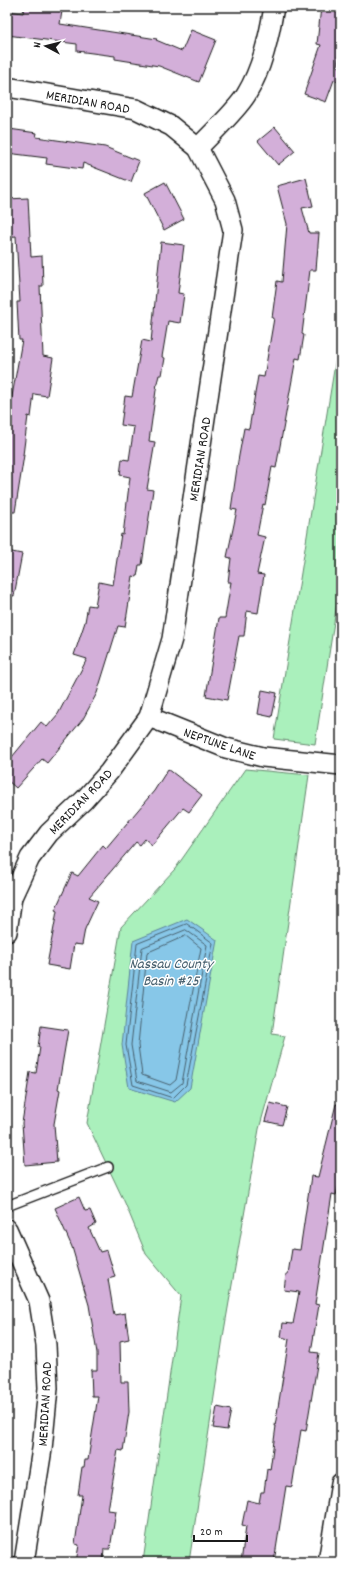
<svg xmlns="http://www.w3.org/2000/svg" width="348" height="1569" viewBox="0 0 348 1569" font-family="Dekko,sans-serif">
<rect width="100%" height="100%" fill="#fff"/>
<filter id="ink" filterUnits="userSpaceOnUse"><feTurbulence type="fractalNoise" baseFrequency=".025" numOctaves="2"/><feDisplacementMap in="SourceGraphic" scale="8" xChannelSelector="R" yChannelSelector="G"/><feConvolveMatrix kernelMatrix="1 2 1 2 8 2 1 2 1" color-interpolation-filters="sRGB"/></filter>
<g filter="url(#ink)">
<!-- green -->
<g fill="#aaf0bc" stroke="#63866c">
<polygon points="341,327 341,577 315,744 274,739"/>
<polygon points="245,769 309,775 272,1034 285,1036 259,1129 224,1331 189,1562 143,1562 181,1296 146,1254 125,1203 87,1123 121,927 175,869"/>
</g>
<!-- water -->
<polygon fill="#87c7e8" stroke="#5c8396" points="187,919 217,940 190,1088 175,1102 129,1088 122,1045 133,941"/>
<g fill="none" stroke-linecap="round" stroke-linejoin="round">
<!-- shore -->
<g stroke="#47606e" stroke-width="1">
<polygon points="187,924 213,943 186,1085 173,1098 133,1085 126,1045 137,944"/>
<polygon points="186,930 207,945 182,1083 171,1092 137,1081 131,1045 142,948"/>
<polygon points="186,936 201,948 176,1080 170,1085 142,1075 138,1045 147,953"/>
</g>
</g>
<!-- building -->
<g fill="#d3afd9" stroke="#1c1c1c">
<polygon points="24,7 62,11 60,24 157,39 156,40 182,51 191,30 216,40 199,82 159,66 115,59 115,56 77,51 77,44 7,35 7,11 23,13"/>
<polygon points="321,7 341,9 341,34 337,66 341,68 341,83 334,80 326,102 304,94 321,45 317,44"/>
<polygon points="275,127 295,151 278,165 258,141"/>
<polygon points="9,129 37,133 36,137 105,147 139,161 131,182 83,163 82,169 46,164 47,158 7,153"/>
<polygon points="306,178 313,206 302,208 309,233 319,233 316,270 310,270 302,334 304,335 300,359 296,358 276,468 272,467 265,505 263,504 257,535 265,537 257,574 264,575 258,613 247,611 244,636 239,636 227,700 206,696 219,618 225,618 231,582 228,582 231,558 227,557 237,510 231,509 238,461 244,428 249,429 258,376 264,377 274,318 272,318 277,281 282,282 287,224 277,186"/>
<polygon points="165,182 184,219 164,230 145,193"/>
<polygon points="28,198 31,257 42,256 43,286 40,286 43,356 53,358 47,396 34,394 31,417 28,416 23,455 24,455 15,512 7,512 7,402 11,402 22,340 19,340 17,302 20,302 16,236 7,237 7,199"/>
<polygon points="161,242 184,245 178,293 184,294 180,323 168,321 162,357 165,358 162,375 159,375 157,383 149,441 155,442 147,489 153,490 142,565 139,565 137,577 133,576 125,627 118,626 97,693 83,719 47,763 42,759 16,788 7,780 7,763 41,722 47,727 58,714 87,659 74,655 85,622 88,605 95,606 99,582 113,585 121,534 123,535 130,477 120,475 122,459 129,460 134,427 121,425 125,396 132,397 142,340 151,342"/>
<polygon points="7,551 22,554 14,596 7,595"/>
<polygon points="262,690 277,693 272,717 258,714"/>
<polygon points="168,769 202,795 189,812 183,808 152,845 145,839 140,845 136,842 89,897 98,901 85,929 82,945 74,944 70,969 47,965 57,911 55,910 72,873 78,876 103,845 106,848 154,791"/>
<polygon points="41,1026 68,1030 58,1089 60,1090 54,1124 57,1162 25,1165 22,1123 30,1072 36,1073 40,1047 38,1047"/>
<polygon points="270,1103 287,1107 282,1125 265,1121"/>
<polygon points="336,1104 341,1105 341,1177 336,1195 332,1194 315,1304 319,1305 311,1352 319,1353 306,1431 301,1430 292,1487 286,1486 274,1562 241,1562 246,1526 242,1525 247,1500 259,1503 261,1492 264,1492 267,1469 270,1470 276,1426 275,1426 289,1339 281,1337 283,1323 293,1324 299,1292 284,1290 286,1274 288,1274 292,1249 300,1250 311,1176 318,1177"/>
<polygon points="79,1197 85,1211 90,1210 96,1224 89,1228 100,1252 107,1250 115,1277 108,1279 114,1315 125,1313 129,1339 120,1341 121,1382 128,1382 129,1412 123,1451 118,1450 108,1510 116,1511 110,1549 104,1549 103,1562 76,1562 79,1545 75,1544 82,1495 78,1495 82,1467 84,1467 85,1460 88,1460 98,1396 92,1396 91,1370 97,1370 97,1353 89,1305 72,1247 55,1208"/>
<polygon points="217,1407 231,1410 227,1430 213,1428"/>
</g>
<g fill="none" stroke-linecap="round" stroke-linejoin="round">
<defs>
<polyline id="lane" points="7,1206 108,1167"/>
<g id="street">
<polyline points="7,87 136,109 171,126 198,148 225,200 233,230 172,639 149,717 109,772 84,800 49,833 30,858 12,897 7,932"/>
<path d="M198,148C212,133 236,111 246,95C262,69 269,37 274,7"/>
<polyline points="149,717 226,748 263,757 341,765"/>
<polyline points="7,1229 39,1301 46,1345 48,1388 42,1449 24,1562"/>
<polyline points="328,1562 341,1483"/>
</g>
</defs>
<!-- lane casing -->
<use href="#lane" stroke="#1c1c1c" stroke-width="12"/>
<!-- street casing -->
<use href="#street" stroke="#1c1c1c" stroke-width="22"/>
<!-- lane -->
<use href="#lane" stroke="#fff" stroke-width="9"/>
<!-- street -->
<use href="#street" stroke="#fff" stroke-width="19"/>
</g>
</g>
<g text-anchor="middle" stroke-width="3" stroke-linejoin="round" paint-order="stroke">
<!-- street labels -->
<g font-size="14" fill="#1c1c1c" stroke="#fff">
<text transform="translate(88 101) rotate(10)" y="5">MERIDIAN ROAD</text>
<text transform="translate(199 459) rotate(-81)" y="5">MERIDIAN ROAD</text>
<text transform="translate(220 743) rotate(19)" y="5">NEPTUNE LANE</text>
<text transform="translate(80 801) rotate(-46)" y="5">MERIDIAN ROAD</text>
<text transform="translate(44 1404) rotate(-87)" y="5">MERIDIAN ROAD</text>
</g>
<!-- water labels -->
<g font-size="15" font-style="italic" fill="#47606e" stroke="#fff">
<text x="171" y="968">Nassau County<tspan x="171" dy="17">Basin #25</tspan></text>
</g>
</g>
<!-- margin -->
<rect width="348" height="1569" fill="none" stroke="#fff" stroke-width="24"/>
<rect x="12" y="12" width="324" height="1545" fill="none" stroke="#1c1c1c" stroke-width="1.5" filter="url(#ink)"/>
<!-- north arrow -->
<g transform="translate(46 46) rotate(277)" stroke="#ffffff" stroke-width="3" paint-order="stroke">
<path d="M0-3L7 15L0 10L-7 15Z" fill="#1c1c1c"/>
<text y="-6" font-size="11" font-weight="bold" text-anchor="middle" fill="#1c1c1c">N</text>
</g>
<!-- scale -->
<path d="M194 1535v6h53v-6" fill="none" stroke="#1c1c1c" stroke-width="2"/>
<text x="200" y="1535" font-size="12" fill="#1c1c1c" stroke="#ffffff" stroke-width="3" paint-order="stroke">20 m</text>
</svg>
